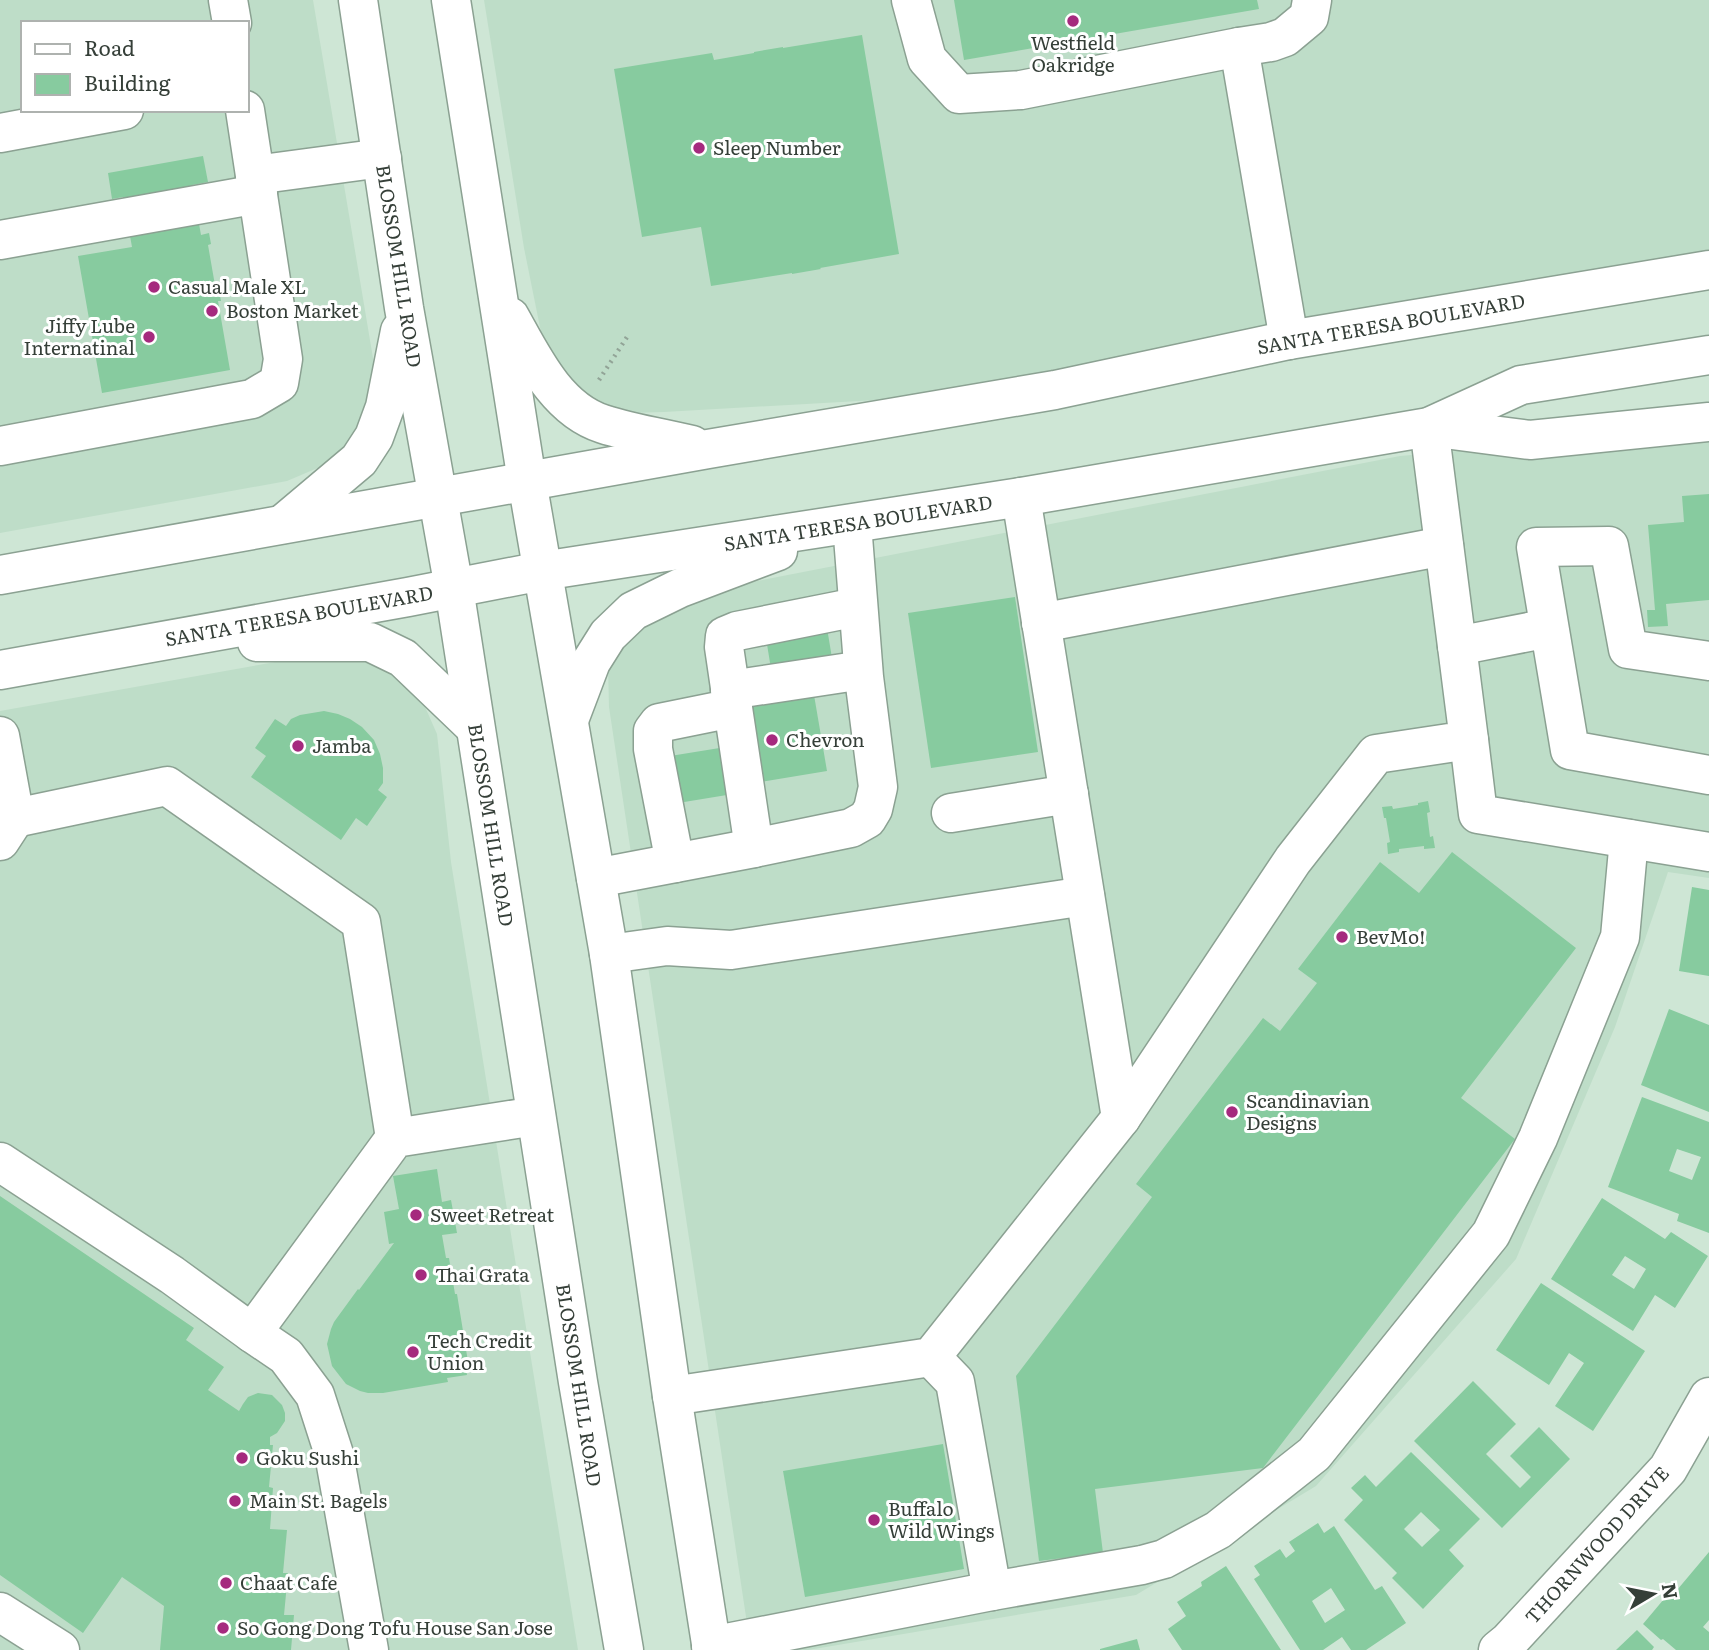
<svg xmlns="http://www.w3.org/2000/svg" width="1709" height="1650" viewBox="0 0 1709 1650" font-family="Literata,serif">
<rect width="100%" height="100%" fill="#cee6d5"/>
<!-- built -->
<g fill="#beddc8" fill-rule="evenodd">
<path d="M0,0H313L377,382L360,439L334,461L287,481L0,533ZM23,23H247V110H23Z"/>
<polygon points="484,0 1709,0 1709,270 1055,390 664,412 629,413 599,406 564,382 546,357 524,248"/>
<polygon points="1709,429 1709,878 1668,872 1615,1027 1516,1259 1316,1486 1136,1595 808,1650 751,1650 609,707 608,666 624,638 706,591 1400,456"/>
<polygon points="326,653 360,654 397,669 418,691 437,734 451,862 578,1650 0,1650 0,711"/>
</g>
<!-- building -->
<g fill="#87cb9f" fill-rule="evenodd">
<polygon points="954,0 1257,0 1259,9 964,60"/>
<polygon points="862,35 899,254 820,268 821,269 792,274 792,273 711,286 701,227 642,237 614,69 712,53 714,60 754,53 754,52 783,47 783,48"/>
<polygon points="203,156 208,182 192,185 201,235 209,233 211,244 208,245 216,291 219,291 221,301 218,301 230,370 102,393 78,256 132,247 123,197 112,199 108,173"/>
<polygon points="1709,494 1709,600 1666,604 1668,626 1648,627 1647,610 1655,610 1648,525 1684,522 1682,496"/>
<polygon points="1015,597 1038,752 931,768 908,613"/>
<polygon points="826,622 833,664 772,675 765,632"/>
<polygon points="814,695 827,771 755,783 742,708"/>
<polygon points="324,711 338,714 350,719 362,727 374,740 380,754 383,768 383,783 378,790 387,797 367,826 356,818 341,840 251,777 266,756 255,748 275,719 286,726 291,719 300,715"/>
<polygon points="732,746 739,793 672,804 664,757"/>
<polygon points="1428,801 1430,812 1427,813 1430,837 1433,836 1435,848 1424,849 1424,846 1399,849 1399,852 1388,854 1387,843 1390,842 1386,818 1384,818 1382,807 1392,806 1393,809 1418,805 1418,803"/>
<polygon points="1452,852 1576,948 1461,1098 1515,1139 1263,1468 1095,1489 1103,1553 1039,1561 1016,1376 1152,1197 1136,1184 1263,1018 1280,1031 1317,983 1298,969 1380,862 1419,893"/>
<polygon points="1692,887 1709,890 1709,976 1679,971"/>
<polygon points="1669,1009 1709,1025 1709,1112 1641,1085"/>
<path d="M1642,1097L1709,1122V1233L1677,1221L1679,1214L1608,1187ZM1677,1149L1701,1157L1692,1180L1669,1171Z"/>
<polygon points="437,1169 442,1202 451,1200 457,1233 442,1235 446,1258 449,1258 455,1294 457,1294 469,1368 466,1369 467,1375 447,1378 448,1382 383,1393 368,1393 360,1391 346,1384 332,1366 327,1344 331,1329 334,1322 358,1289 359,1290 394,1243 389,1244 384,1212 399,1209 393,1176"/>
<polygon points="0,1196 194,1328 186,1340 224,1367 208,1390 239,1411 243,1404 248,1397 258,1393 272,1395 282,1405 285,1413 285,1421 277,1433 270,1437 270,1445 273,1445 269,1487 273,1488 270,1529 287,1530 283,1573 288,1573 284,1615 294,1615 291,1650 160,1650 164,1606 122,1577 83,1633 0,1575"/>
<path d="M1602,1198L1665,1239L1671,1232L1708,1256L1675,1308L1655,1295L1633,1331L1551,1279ZM1625,1256L1646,1269L1634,1289L1612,1275Z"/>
<polygon points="1541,1283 1645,1351 1593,1431 1555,1406 1584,1363 1569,1353 1549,1385 1496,1350"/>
<polygon points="1473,1381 1516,1424 1486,1454 1520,1488 1531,1477 1510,1456 1539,1427 1570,1459 1502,1528 1414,1441"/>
<polygon points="943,1444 964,1569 805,1597 783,1471"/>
<path d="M1411,1452L1480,1519L1449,1550L1464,1566L1423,1609L1392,1578L1397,1573L1344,1520L1363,1500L1351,1488L1365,1475L1376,1487ZM1421,1512L1440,1530L1422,1547L1404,1529Z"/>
<path d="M1318,1523L1324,1533L1334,1526L1375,1590L1382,1586L1406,1623L1366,1650H1351L1342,1637L1323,1650H1300L1254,1579L1260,1575L1254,1566L1280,1549L1286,1558L1295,1551L1289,1542ZM1331,1588L1345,1610L1325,1623L1312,1601Z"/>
<polygon points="1709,1552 1709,1620 1703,1627 1709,1632 1709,1650 1676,1650 1663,1639 1661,1640 1643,1624 1669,1593 1672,1596"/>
<polygon points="1226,1566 1281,1650 1182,1650 1168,1629 1186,1616 1177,1602 1202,1586 1201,1582"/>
<polygon points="1637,1630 1654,1647 1652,1650 1616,1650"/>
<polygon points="1137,1639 1140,1650 1100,1650 1100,1649"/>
</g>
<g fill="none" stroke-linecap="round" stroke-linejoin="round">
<defs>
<g id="minor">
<polyline points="228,0 232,23"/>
<polyline points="911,0 927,59 959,94 1021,90 1239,47 1271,42 1285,37 1309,17 1312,0"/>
<polyline points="1239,47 1289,340"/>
<polyline points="0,133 124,110"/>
<polyline points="255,175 382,158"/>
<polyline points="0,240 258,194"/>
<polyline points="0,446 252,399 279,383 283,359 245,110"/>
<polyline points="1021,497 1121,1118"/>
<polyline points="1041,623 1444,546"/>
<polyline points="1457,646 1549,628"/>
<polyline points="1709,661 1628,649 1609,546 1536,547 1570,750 1709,775"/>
<polyline points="730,690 863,670"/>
<polyline points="733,708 754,848"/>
<polyline points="0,736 15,818 0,841"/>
<polyline points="1469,740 1478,814 1709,852"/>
<polyline points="951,813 1069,794"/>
<polyline points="15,818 167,786 361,922 395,1138"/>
<polyline points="675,863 653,749 653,731 659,723 733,708 724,647 725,636 737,631 857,607"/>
<polyline points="596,878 754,848 851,828 867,819 873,809 878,787 864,677 852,524"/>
<polyline points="609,954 667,946 731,950 1085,896"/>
<polyline points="0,1162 172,1275 252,1333 395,1138 536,1116"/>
<polyline points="252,1333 286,1356 315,1395 334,1454 369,1650"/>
<polyline points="931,1357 955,1382 992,1591"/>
<polyline points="672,1396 931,1357 1121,1118 1293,860 1376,754 1469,740 1429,427"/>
<polyline points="0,1612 60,1650"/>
<polyline points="711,1646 992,1591 1142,1565 1164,1559 1218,1530 1314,1454 1491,1234 1538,1138 1620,937 1629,839"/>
<polyline points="1498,1650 1509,1641 1668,1469 1709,1397"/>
</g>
<g id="major">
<polyline points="358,0 404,308 454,588 578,1382 624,1650"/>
<polyline points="451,0 527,481 609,954 672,1396 712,1650"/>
<path d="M510,317C532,356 556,409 603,424C631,433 662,438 692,445"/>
<polyline points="1429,427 1530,440 1709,422"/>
<polyline points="283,524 359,460 374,437 385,407 400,331"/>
<polyline points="0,575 708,449 1055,390 1289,340 1709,270"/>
<polyline points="257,642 370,642 403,658 475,727"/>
<polyline points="0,670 408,597 542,571 1021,497 1429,427 1521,385 1709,355"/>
<polyline points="569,720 591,662 608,635 633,611 680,588 778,551"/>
</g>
</defs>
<!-- minor casing -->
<use href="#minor" stroke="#8ba192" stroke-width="41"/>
<!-- major casing -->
<use href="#major" stroke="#8ba192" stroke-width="41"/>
<!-- path -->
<polyline stroke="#92a497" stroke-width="4.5" stroke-dasharray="2 5" stroke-linecap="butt" points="599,380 627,337"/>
<!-- minor -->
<use href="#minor" stroke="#fff" stroke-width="38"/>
<!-- major -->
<use href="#major" stroke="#fff" stroke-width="38"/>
</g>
<!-- markers -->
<g fill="#a52a7e" stroke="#fff" stroke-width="2.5">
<circle cx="1073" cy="21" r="7"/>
<circle cx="699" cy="148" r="7"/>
<circle cx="154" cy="287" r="7"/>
<circle cx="212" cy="311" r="7"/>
<circle cx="149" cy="337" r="7"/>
<circle cx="772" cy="740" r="7"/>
<circle cx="298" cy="746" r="7"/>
<circle cx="1342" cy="937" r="7"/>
<circle cx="1232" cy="1112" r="7"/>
<circle cx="416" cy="1215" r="7"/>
<circle cx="421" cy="1275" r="7"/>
<circle cx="413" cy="1352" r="7"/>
<circle cx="242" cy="1458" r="7"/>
<circle cx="235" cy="1501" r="7"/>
<circle cx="874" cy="1520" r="7"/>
<circle cx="226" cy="1583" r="7"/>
<circle cx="223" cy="1628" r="7"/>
</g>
<g text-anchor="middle" stroke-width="6" stroke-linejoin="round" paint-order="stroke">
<!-- poi labels -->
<g font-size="19" fill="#353f38" stroke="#fff" text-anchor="start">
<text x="1073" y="50" text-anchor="middle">Westfield<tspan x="1073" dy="22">Oakridge</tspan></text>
<text x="713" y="155">Sleep Number</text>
<text x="168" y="294">Casual Male XL</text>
<text x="226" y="318">Boston Market</text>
<text x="135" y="333" text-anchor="end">Jiffy Lube<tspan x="135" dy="22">Internatinal</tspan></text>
<text x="786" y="747">Chevron</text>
<text x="312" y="753">Jamba</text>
<text x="1356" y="944">BevMo!</text>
<text x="1246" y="1108">Scandinavian<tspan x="1246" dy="22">Designs</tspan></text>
<text x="430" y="1222">Sweet Retreat</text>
<text x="435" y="1282">Thai Grata</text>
<text x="427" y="1348">Tech Credit<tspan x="427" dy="22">Union</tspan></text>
<text x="256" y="1465">Goku Sushi</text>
<text x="249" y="1508">Main St. Bagels</text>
<text x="888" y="1516">Buffalo<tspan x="888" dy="22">Wild Wings</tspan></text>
<text x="240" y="1590">Chaat Cafe</text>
<text x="237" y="1635">So Gong Dong Tofu House San Jose</text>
</g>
<!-- street labels -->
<g font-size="19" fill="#353f38" stroke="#fff">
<text transform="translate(399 266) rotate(81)" y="7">BLOSSOM HILL ROAD</text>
<text transform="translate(1391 324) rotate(-10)" y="7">SANTA TERESA BOULEVARD</text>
<text transform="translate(858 523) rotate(-9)" y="7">SANTA TERESA BOULEVARD</text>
<text transform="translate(299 616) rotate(-10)" y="7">SANTA TERESA BOULEVARD</text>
<text transform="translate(491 825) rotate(81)" y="7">BLOSSOM HILL ROAD</text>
<text transform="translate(579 1385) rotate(81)" y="7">BLOSSOM HILL ROAD</text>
<text transform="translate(1597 1545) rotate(-48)" y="7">THORNWOOD DRIVE</text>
</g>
</g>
<!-- legend -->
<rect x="21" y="21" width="228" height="91" fill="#ffffff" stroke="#aeb2af" stroke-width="2"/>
<rect x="35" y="44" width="35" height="10" fill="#ffffff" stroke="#aeb2af" stroke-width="2"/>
<text x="84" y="56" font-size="21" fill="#353f38">Road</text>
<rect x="35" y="74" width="35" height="21" fill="#87cb9f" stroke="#aeb2af" stroke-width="2"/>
<text x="84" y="91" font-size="21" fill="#353f38">Building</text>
<!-- north arrow -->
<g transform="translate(1653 1594) rotate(80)" stroke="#ffffff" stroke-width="5" paint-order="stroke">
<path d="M0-5L12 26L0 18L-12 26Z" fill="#353f38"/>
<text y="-10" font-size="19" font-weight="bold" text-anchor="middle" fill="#353f38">N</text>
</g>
</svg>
